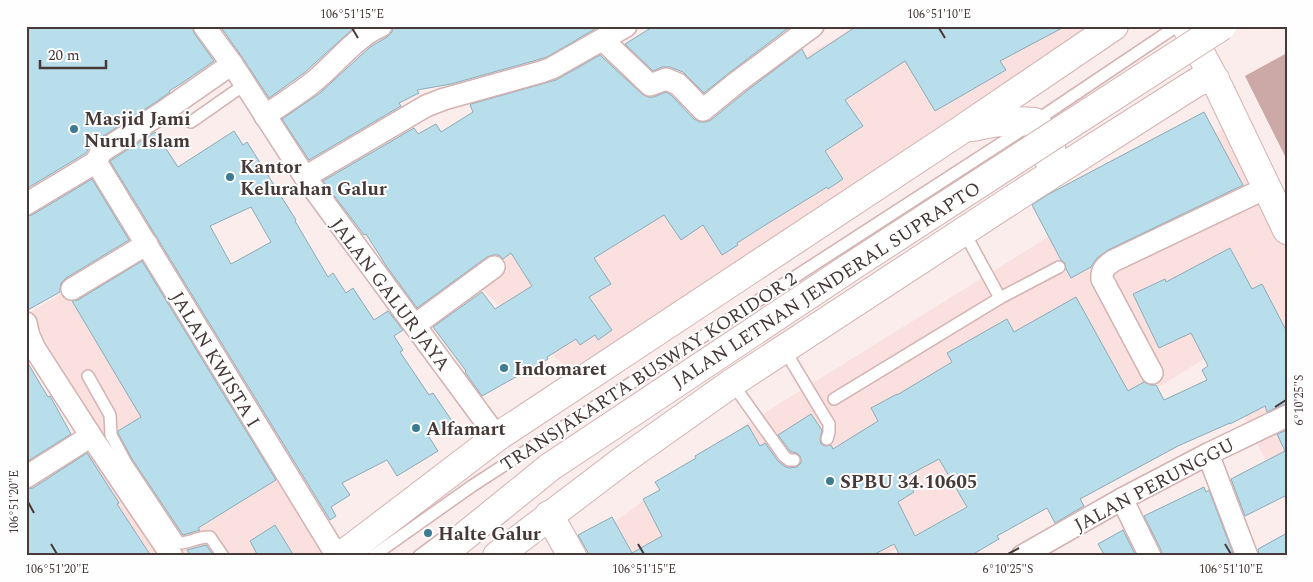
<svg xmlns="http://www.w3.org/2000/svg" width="1313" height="582" viewBox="0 0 1313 582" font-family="Spectral,serif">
<rect width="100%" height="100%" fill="#fbedec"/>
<!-- built -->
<g fill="#fae0df">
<polygon points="856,26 1117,26 581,381 392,206 642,154"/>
<polygon points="1227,126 1287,251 1287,505 1214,353 884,556 569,556 745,425"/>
<polygon points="140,245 337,556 26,556 26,484 95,431 26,315"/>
</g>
<!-- water -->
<polygon fill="#cca8a6" points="1287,53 1287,160 1245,76"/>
<!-- building -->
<g fill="#b8ddeb" stroke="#8cabb7" fill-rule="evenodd">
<polygon points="26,26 192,26 194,33 214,61 182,83 169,91 170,92 156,102 94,142 90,146 86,153 26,189"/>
<polygon points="220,26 356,26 304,73 269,98 242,57"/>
<polygon points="393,26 600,26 547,57 537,60 451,84 417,90 419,93 399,103 401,106 309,160 282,119 320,93 370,47 387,37 392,32"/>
<polygon points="654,26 791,26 729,73 704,93 683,72 670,67 662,67 653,71 625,44"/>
<polygon points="857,26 1066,26 1000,61 1006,70 935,111 905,61 845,100 863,126 825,151 843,179 828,189 827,187 767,224 737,243 738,245 722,255 703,225 681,240 664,215 594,258 611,284 589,297 612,330 598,340 595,335 580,345 576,339 547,357 548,359 482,396 465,372 466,371 433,327 482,292 495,309 532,286 511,253 503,259 499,255 493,255 487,257 417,308 387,267 366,234 364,235 323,181 414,128 418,134 436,124 441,132 473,112 470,105 471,104 556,80 600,55 642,94 648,97 654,97 666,92 671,95 694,119 700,122 706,122 711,120 744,93 802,49 807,59"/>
<polygon points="1204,112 1243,185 1108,250 1097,258 1091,267 1071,278 1066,269 1065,263 1061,260 1032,205 1047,195"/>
<path d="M234,131L243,145L247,142L296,220L295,221L328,277L333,273L346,293L353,288L374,320L388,311L403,330L394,336L403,350L400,352L429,395L433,393L452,421L429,437L438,451L397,476L387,460L342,483L350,495L331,507L336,516L330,520L110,161L155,132L178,167ZM251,207L271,242L231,264L210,226Z"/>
<polygon points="92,179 129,240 66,278 61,283 60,289 60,292 26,311 26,216 32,215"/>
<path d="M1230,248L1252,289L1262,284L1287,332V404L1282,405L1267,412L1265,406L1230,424V423L1178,446L1080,499L1084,506L1055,523L1047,508L997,536L999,539L970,556H900L894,544L871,556H590L578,535L612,517L632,553L662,536L643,499L660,490L655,482L696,458L695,456L748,425L760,446L765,443L778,461L784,466L789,468L797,467L801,463V460L800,456L797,453L792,452L790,451L778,435L811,414L822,430L820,440L821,444L825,446L831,445L833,449L878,421L871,408L897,394V395L952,362L947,353L1007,319L1014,332L1076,297L1128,391L1144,382L1151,385H1156L1164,400L1207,380L1202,370L1208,366L1191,333L1159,348L1133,294L1165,279L1166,282ZM939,459L967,507L915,536L898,502L914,492L905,477Z"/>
<polygon points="142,261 276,480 198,528 200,530 183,535 132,459 118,433 118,431 141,417 72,301 78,300"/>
<polygon points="26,360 48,397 50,396 71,434 28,461 26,458"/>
<polygon points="1287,430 1287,495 1245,516 1231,479 1285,451 1277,434"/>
<polygon points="87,453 119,503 117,504 151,556 26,556 26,489 33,488"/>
<polygon points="1204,487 1206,492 1209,490 1234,556 1162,556 1161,550 1144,516"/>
<polygon points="275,525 294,556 258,556 250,541"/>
<polygon points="1123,530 1136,556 1105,556 1098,544"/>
<polygon points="1287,533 1287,556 1259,556 1258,549"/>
<polygon points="206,545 214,556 191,556 187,550"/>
</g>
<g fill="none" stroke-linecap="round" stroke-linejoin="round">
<defs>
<g id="service">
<polyline points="191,122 244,85"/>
<polyline points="1000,298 1059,267"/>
<polyline points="784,349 829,424 829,432 827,439"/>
<path d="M88,376L110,415L111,435L126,463L179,543C190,543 199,536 210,537L223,556"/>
<polyline points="732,383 784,456 789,460 794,460"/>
<polyline points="834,399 1000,298 964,232"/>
<polyline points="373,556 472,486 1034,122 1177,26"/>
<polyline points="419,556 442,539"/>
</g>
<g id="minor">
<polyline points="204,26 232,64 305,177 497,437"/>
<polyline points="603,40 650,85 666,79 678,84 703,110 736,83 813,26"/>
<path d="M265,116C280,105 297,95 312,83C334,66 356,36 381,26"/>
<polyline points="96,162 337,556"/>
<polyline points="96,162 101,152 163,112 232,64"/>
<polyline points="305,177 426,106 444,99 541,72 552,68 626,26"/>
<polyline points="26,204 96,162"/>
<polyline points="72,289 147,244"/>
<polyline points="26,323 29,336 35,349 91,436 26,477"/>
<polyline points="415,325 494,267"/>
<path d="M1152,373L1102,279C1101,270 1106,266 1113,261L1266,188"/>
<polyline points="91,436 172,556"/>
<polyline points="1208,454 1247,556"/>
<polyline points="1122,499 1150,556"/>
<polyline points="1022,556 1122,499 1208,454 1287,416"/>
</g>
<polyline id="tertiary" points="549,515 572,556"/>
<g id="primary">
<polyline points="1186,26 1219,88 1287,230"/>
<path d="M973,127C993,122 1012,120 1034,122C1045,133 1056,141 1049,160"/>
<polyline points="341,556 497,437 961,130 1114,26"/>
<polyline points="440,556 550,467"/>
<polyline points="497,556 622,461 732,383 1030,188 1197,82 1206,79 1215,79"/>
</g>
</defs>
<!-- service casing -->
<use href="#service" stroke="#d3b2b1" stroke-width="14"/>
<!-- minor casing -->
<use href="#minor" stroke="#d3b2b1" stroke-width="24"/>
<!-- tertiary casing -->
<use href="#tertiary" stroke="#d3b2b1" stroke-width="30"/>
<!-- primary casing -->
<use href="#primary" stroke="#d3b2b1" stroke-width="30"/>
<!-- service -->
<use href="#service" stroke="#fff" stroke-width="11"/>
<!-- minor -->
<use href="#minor" stroke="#fff" stroke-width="21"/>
<!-- tertiary -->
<use href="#tertiary" stroke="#fff" stroke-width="28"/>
<!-- primary -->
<use href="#primary" stroke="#fff" stroke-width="28"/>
<defs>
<polyline id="primary-bridge" points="550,467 849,268 1222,26"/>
</defs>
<!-- primary-bridge casing -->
<use href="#primary-bridge" stroke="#d3b2b1" stroke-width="30" stroke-linecap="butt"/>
<!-- primary-bridge -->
<use href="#primary-bridge" stroke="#fff" stroke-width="28"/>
</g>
<!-- ticks -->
<path fill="none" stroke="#463938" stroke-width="2" d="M352,28L358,38M939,28L945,38M1275,407L1286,400M28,502L34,513M51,544L57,554M638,544L644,554M1225,544L1231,554M1008,554L1019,548"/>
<!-- markers -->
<g fill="#3c7b90" stroke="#fefefe" stroke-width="2">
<circle cx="74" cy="129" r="5"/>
<circle cx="230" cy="177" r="5"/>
<circle cx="504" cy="368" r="5"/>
<circle cx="416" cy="428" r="5"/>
<circle cx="830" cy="481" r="5"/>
<circle cx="428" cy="533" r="5"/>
</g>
<g text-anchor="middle" stroke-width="4" stroke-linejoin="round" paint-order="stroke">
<!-- poi labels -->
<g font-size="19" font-weight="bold" fill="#463938" stroke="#fefefe" text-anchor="start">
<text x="84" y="125">Masjid Jami<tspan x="84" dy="22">Nurul Islam</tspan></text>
<text x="240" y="173">Kantor<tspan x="240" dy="22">Kelurahan Galur</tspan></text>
<text x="514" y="375">Indomaret</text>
<text x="426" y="435">Alfamart</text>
<text x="840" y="488">SPBU 34.10605</text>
<text x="438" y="540">Halte Galur</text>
</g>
<!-- street labels -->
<g font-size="19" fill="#463938" stroke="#fefefe">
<text transform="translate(826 284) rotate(-33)" y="7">JALAN LETNAN JENDERAL SUPRAPTO</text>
<text transform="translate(391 294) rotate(53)" y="7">JALAN GALUR JAYA</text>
<text transform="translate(216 359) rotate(59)" y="7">JALAN KWISTA I</text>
<text transform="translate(648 371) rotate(-33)" y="7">TRANSJAKARTA BUSWAY KORIDOR 2</text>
<text transform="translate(1154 484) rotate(-28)" y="7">JALAN PERUNGGU</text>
</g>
</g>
<!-- border -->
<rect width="1313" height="582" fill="none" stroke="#fefefe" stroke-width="55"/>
<!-- scale -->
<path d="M40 60v8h66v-8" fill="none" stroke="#463938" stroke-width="2.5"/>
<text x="48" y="60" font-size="15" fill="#463938" stroke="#fefefe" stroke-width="4" paint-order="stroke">20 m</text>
<rect x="28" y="28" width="1258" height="526" fill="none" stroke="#463938" stroke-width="2"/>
<g font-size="12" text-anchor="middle" fill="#463938">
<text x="352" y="18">106°51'15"E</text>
<text x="939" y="18">106°51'10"E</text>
<text transform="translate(1299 400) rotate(-90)" y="4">6°10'25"S</text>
<text transform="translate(14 502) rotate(-90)" y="4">106°51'20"E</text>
<text x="57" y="573">106°51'20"E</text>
<text x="644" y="573">106°51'15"E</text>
<text x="1008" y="573">6°10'25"S</text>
<text x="1231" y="573">106°51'10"E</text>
</g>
</svg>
